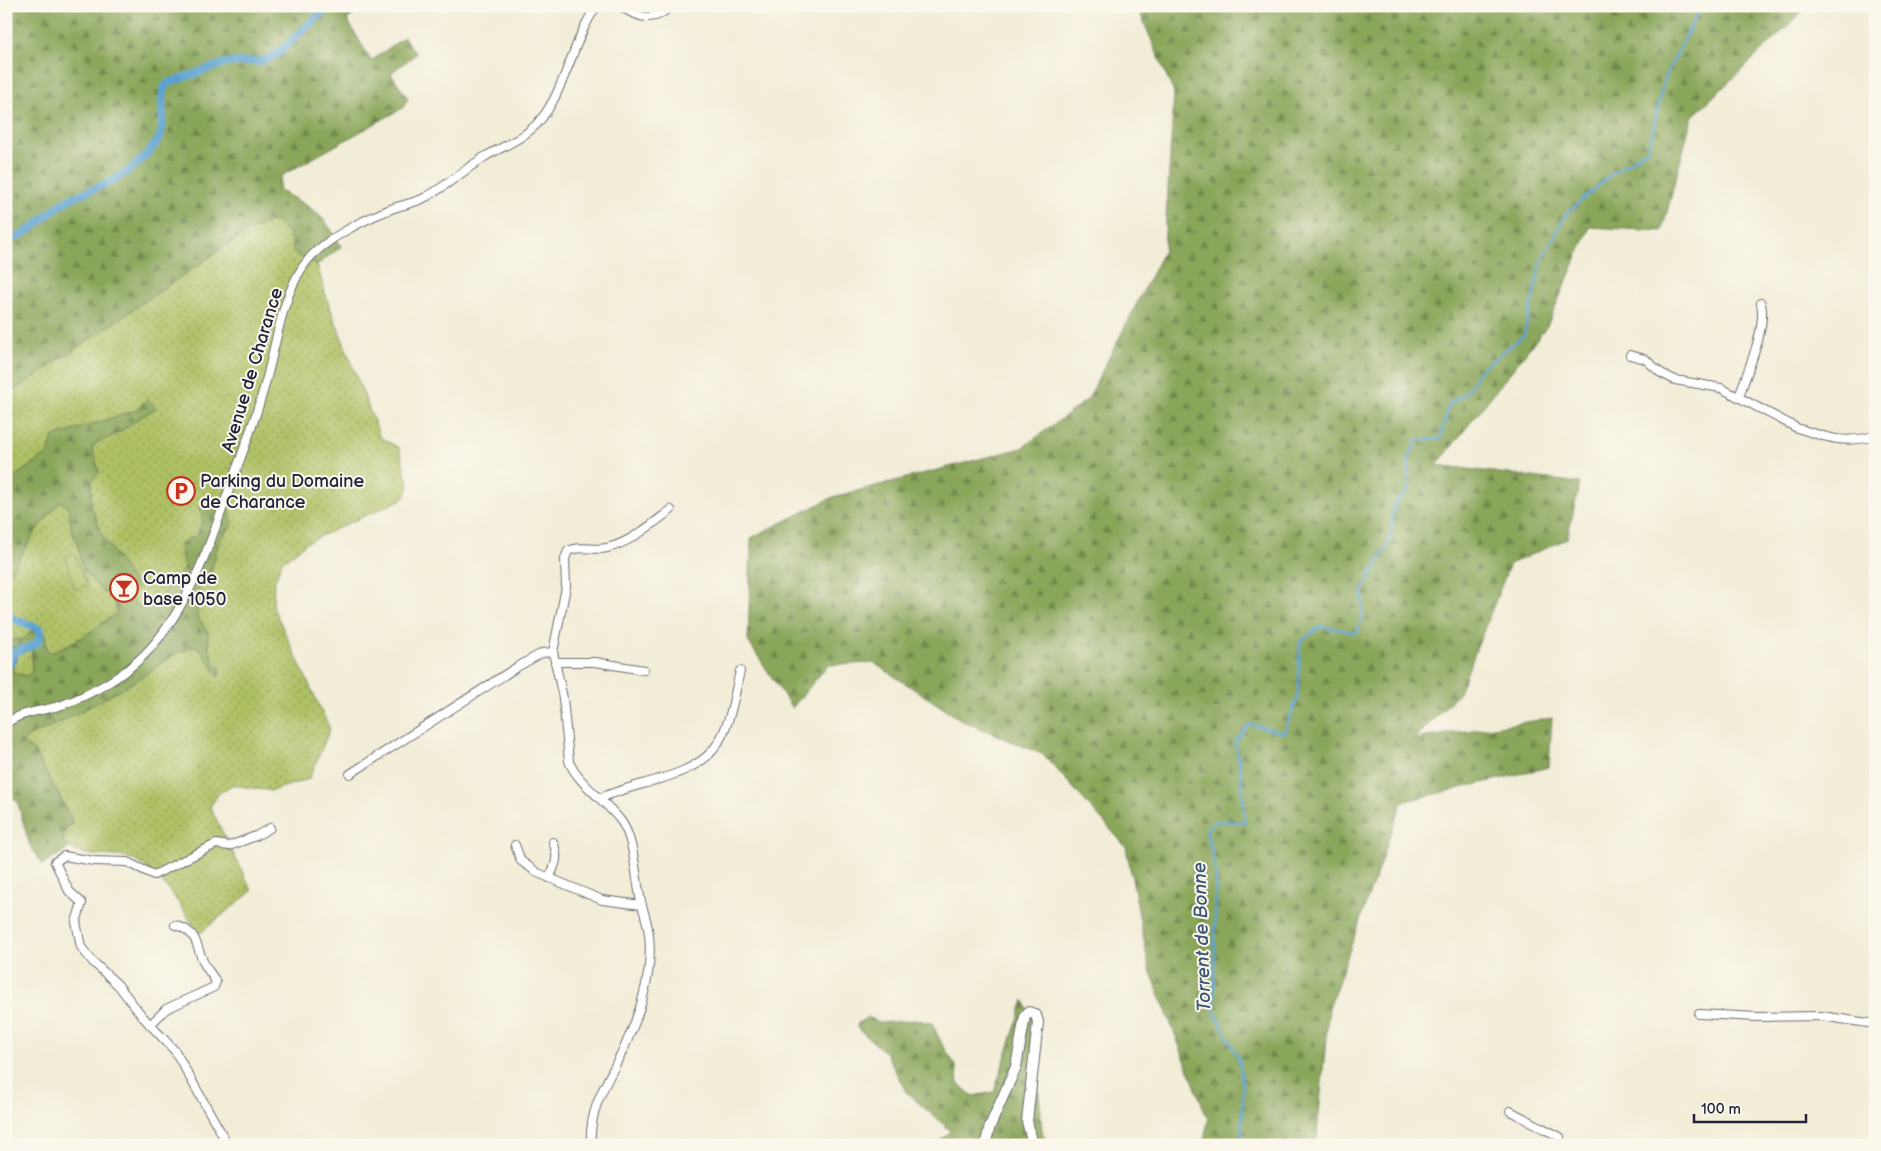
<svg xmlns="http://www.w3.org/2000/svg" width="1881" height="1151" viewBox="0 0 1881 1151" font-family="'Balsamiq Sans',sans-serif">
<defs>
<pattern id="grass-dots" width="8" height="8" patternUnits="userSpaceOnUse" patternTransform="scale(1.25)"><rect width="8" height="8" fill="#aec064"/><path d="M2 2h.1M6 6h.1" fill="none" stroke="#8d9c54" stroke-width="1.8" stroke-linecap="round"/></pattern>
<pattern id="forest-firs" width="22" height="20" patternUnits="userSpaceOnUse" patternTransform="scale(1.25)"><rect width="22" height="20" fill="#8aa65a"/><path d="M5 1l3.5 6h-7zM16 11l3.5 6h-7z" fill="#70874c"/></pattern>
<pattern id="water-waves" width="16" height="10" patternUnits="userSpaceOnUse" patternTransform="scale(1.25)"><rect width="16" height="10" fill="#5ba2d1"/><path d="M0 5q4-4 8 0t8 0" fill="none" stroke="#4b84ab"/></pattern>
</defs>
<rect width="100%" height="100%" fill="#fbf7ec"/>
<filter id="ink" filterUnits="userSpaceOnUse"><feTurbulence type="fractalNoise" baseFrequency=".02" numOctaves="2"/><feDisplacementMap in="SourceGraphic" scale="10" xChannelSelector="R" yChannelSelector="G"/><feConvolveMatrix kernelMatrix="1 2 1 2 8 2 1 2 1" color-interpolation-filters="sRGB"/></filter>
<filter id="wash" filterUnits="userSpaceOnUse"><feTurbulence type="fractalNoise" baseFrequency=".0096" numOctaves="4" result="noise"/><feDisplacementMap in="SourceGraphic" scale="20" xChannelSelector="R" yChannelSelector="G"/><feGaussianBlur stdDeviation="1.12" result="paint"/><feColorMatrix in="noise" values="0 0 0 0 0 0 0 0 0 0 0 0 0 0 0 0 0 1.4 0 .05"/><feComposite in="paint" operator="in"/></filter>
<g filter="url(#wash)">
<rect width="100%" height="100%" fill="#f2edd7"/>
<!-- grass -->
<g fill="url(#grass-dots)" stroke="#687150">
<path d="M273,220L290,233L294,253L317,265L328,302L380,437L399,448L409,486L404,498L308,542L282,562L274,583L273,607L330,729L309,779L271,791L232,785L219,793L210,807L252,891L199,934C181,908 164,875 134,860C112,850 80,864 63,840L66,827L74,824L58,793L22,743L29,736L65,720L137,680L176,653L197,646L219,676L220,667L214,664L209,648L208,632L197,617L199,587L210,576L219,541L233,524L203,521L197,535L180,544L184,568L169,583L163,597L137,606L129,595L137,588L101,533L91,505V482L99,472L92,448C99,438 106,440 115,435C129,426 141,416 156,408L137,410L53,437L48,454L6,482V396L246,232Z"/>
<polygon points="60,500 69,509 72,532 77,542 83,569 103,592 114,599 117,613 81,638 51,653 46,649 47,642 24,639 6,641 6,573 12,570 37,529"/>
<polygon points="25,645 32,649 32,672 26,676 14,673 12,668 16,664 18,649"/>
</g>
<!-- forest -->
<g fill="url(#forest-firs)" stroke="#56644a">
<path d="M6,6H368L347,19L371,61L404,37L416,54L391,73L408,99L403,108L281,176L279,190C312,209 323,211 341,247L317,265L294,253L289,233L273,220L246,232L6,396Z"/>
<polygon points="1137,6 1809,6 1692,117 1662,231 1590,227 1547,326 1437,465 1580,483 1567,539 1510,564 1459,693 1414,739 1552,718 1549,767 1402,802 1329,1008 1316,1145 1203,1145 1208,1120 1149,967 1126,847 1044,755 963,721 874,663 828,665 792,708 748,641 751,538 833,497 1022,448 1088,399 1164,250 1174,93"/>
<path d="M147,399L156,408C142,415 130,425 116,434C107,440 99,438 92,447L99,472L91,482V505L101,533L137,588L129,595L137,606L163,597L169,583L184,568L180,544L197,535L203,521L199,508L209,502L229,509L233,524L219,541L210,576L199,587L197,617L208,632L209,648L214,664L220,667L219,677L197,646L176,653L137,680L65,720L29,736L22,743L34,750L74,824L66,827L63,840L69,848L43,865L30,846L17,801L6,793V672L12,668L14,673L26,676L32,672V649L25,645L18,649L6,645V641L24,639L33,629L45,632L46,649L51,653L81,638L117,613L114,599L103,592L83,569L77,542L72,532L69,509L60,501L37,529L12,570L6,573V482L48,454L53,437L137,410Z"/>
<polygon points="1024,1000 1033,1021 1042,1130 1047,1145 936,1145 951,1131 906,1092 886,1053 857,1028 858,1023 868,1017 879,1023 917,1020 932,1023 942,1044 956,1066 958,1083 972,1096 994,1092"/>
</g>
<!-- green -->
<polygon fill="#aec064" stroke="#687150" points="74,553 87,585 75,590 65,556"/>
<!-- water -->
<polygon fill="url(#water-waves)" stroke="#3e6286" points="6,645 18,649 16,664 6,672"/>
<g fill="none" stroke-linecap="round" stroke-linejoin="round">
<!-- stream -->
<polyline stroke="#5ba2d1" stroke-width="2.5" points="1242,1145 1243,1088 1239,1059 1214,1011 1216,870 1206,829 1216,821 1245,822 1240,765 1235,742 1250,724 1284,733 1298,696 1300,642 1321,626 1357,633 1362,617 1363,590 1390,541 1394,505 1409,489 1408,461 1417,440 1440,439 1449,404 1467,392 1479,371 1524,335 1541,262 1566,214 1609,176 1649,148 1664,79 1701,6"/>
<!-- canal -->
<g stroke="#5ba2d1" stroke-width="8">
<path d="M6,240C30,236 44,215 63,203C78,193 96,189 112,181C129,172 150,154 159,138C168,122 156,92 168,83L225,63L262,61L277,54L329,6"/>
<polyline points="6,613 14,619 40,629 40,637 36,644 18,651 11,656"/>
</g>
</g>
</g>
<g filter="url(#ink)">
<g fill="none" stroke-linecap="round" stroke-linejoin="round">
<defs>
<g id="minor">
<path d="M620,6C637,17 654,24 670,6"/>
<path d="M1630,355L1645,359L1661,373L1675,380L1721,388L1797,428C1828,438 1842,444 1875,436"/>
<path d="M1739,397C1747,371 1767,329 1761,303"/>
<polyline points="555,662 595,662 644,670"/>
<path d="M6,724C21,711 44,711 62,705C92,694 124,676 146,653C190,607 212,539 232,481C245,447 258,412 267,377C277,340 282,297 304,265C320,241 365,219 391,209C402,205 414,203 424,198C446,187 465,169 486,156C500,148 516,142 529,131C564,104 570,42 597,6"/>
<polyline points="350,774 517,667 542,653 553,652"/>
<path d="M601,798C634,782 689,779 713,750C730,729 734,697 740,671"/>
<polyline points="515,845 521,861 538,873 602,900 642,905"/>
<path d="M549,878C556,865 559,856 553,842"/>
<polyline points="1699,1014 1758,1017 1821,1016 1875,1024"/>
<path d="M150,1025L166,1009L214,987L216,982C213,976 208,971 205,965C195,947 200,932 175,925"/>
<polyline points="1510,1111 1560,1137 1557,1145"/>
<polyline points="228,1145 175,1051 142,1016 118,985 93,962 81,947 76,922 82,903 69,891 55,862 64,856 94,861 127,862 154,875 216,844 229,846 256,836 270,828"/>
<path d="M591,1145C588,1103 613,1075 628,1039C642,1008 653,969 649,935C648,925 645,915 642,906C635,880 636,842 621,821C607,802 576,782 569,761L563,698L553,652L566,587L565,559L568,551C581,545 593,551 607,548C630,543 652,524 671,510"/>
</g>
<polyline id="tertiary" points="985,1145 990,1126 1016,1067 1025,1016 1029,1012 1036,1015 1038,1022 1027,1121 1033,1145"/>
</defs>
<!-- minor casing -->
<use href="#minor" stroke="#6b6972" stroke-width="10"/>
<!-- tertiary casing -->
<use href="#tertiary" stroke="#6b6972" stroke-width="12"/>
<!-- minor -->
<use href="#minor" stroke="#fff" stroke-width="8"/>
<!-- tertiary -->
<use href="#tertiary" stroke="#fff" stroke-width="10"/>
</g>
</g>
<!-- icons -->
<defs>
<symbol id="parking-ring" viewBox="-11 -11 22 22"><circle r="9.5" fill="#fbf7ec" stroke="#c8321e" stroke-width="1.5"/><path d="M-3.5-5.5H1a3.5 3.5 0 0 1 0 7H-1V5.5H-3.5ZM-1-3.4V-.6H.8a1.4 1.4 0 0 0 0-2.8Z" fill="#c8321e"/></symbol>
<symbol id="bar-ring" viewBox="-11 -11 22 22"><circle r="9.5" fill="#fbf7ec" stroke="#c8321e" stroke-width="1.5"/><path d="M-6-5H6L.8 .8V4.5H3.5V6h-7V4.5H-.8V.8Z" fill="#c8321e"/></symbol>
</defs>
<g fill-rule="evenodd">
<use href="#parking-ring" x="165" y="475" width="32" height="32"/>
<use href="#bar-ring" x="108" y="572" width="32" height="32"/>
</g>
<g text-anchor="middle" stroke-width="4" stroke-linejoin="round" paint-order="stroke">
<!-- street labels -->
<g font-size="18" fill="#22223b" stroke="#fbf7ec">
<text transform="translate(252 370) rotate(-73)" y="6">Avenue de Charance</text>
</g>
<!-- poi labels -->
<g font-size="18" fill="#22223b" stroke="#fbf7ec" text-anchor="start">
<text x="200" y="487">Parking du Domaine<tspan x="200" dy="21">de Charance</tspan></text>
<text x="143" y="584">Camp de<tspan x="143" dy="21">base 1050</tspan></text>
</g>
<!-- water labels -->
<g font-size="19" font-style="italic" fill="#395577" stroke="#fbf7ec">
<text transform="translate(1201 937) rotate(-92)" y="7">Torrent de Bonne</text>
</g>
</g>
<!-- margin -->
<rect width="1881" height="1151" fill="none" stroke="#fbf7ec" stroke-width="25"/>
<!-- scale -->
<path d="M1694 1114v8h112v-8" fill="none" stroke="#22223b" stroke-width="2.5"/>
<text x="1701" y="1114" font-size="15" fill="#22223b" stroke="#fbf7ec" stroke-width="4" paint-order="stroke">100 m</text>
</svg>
